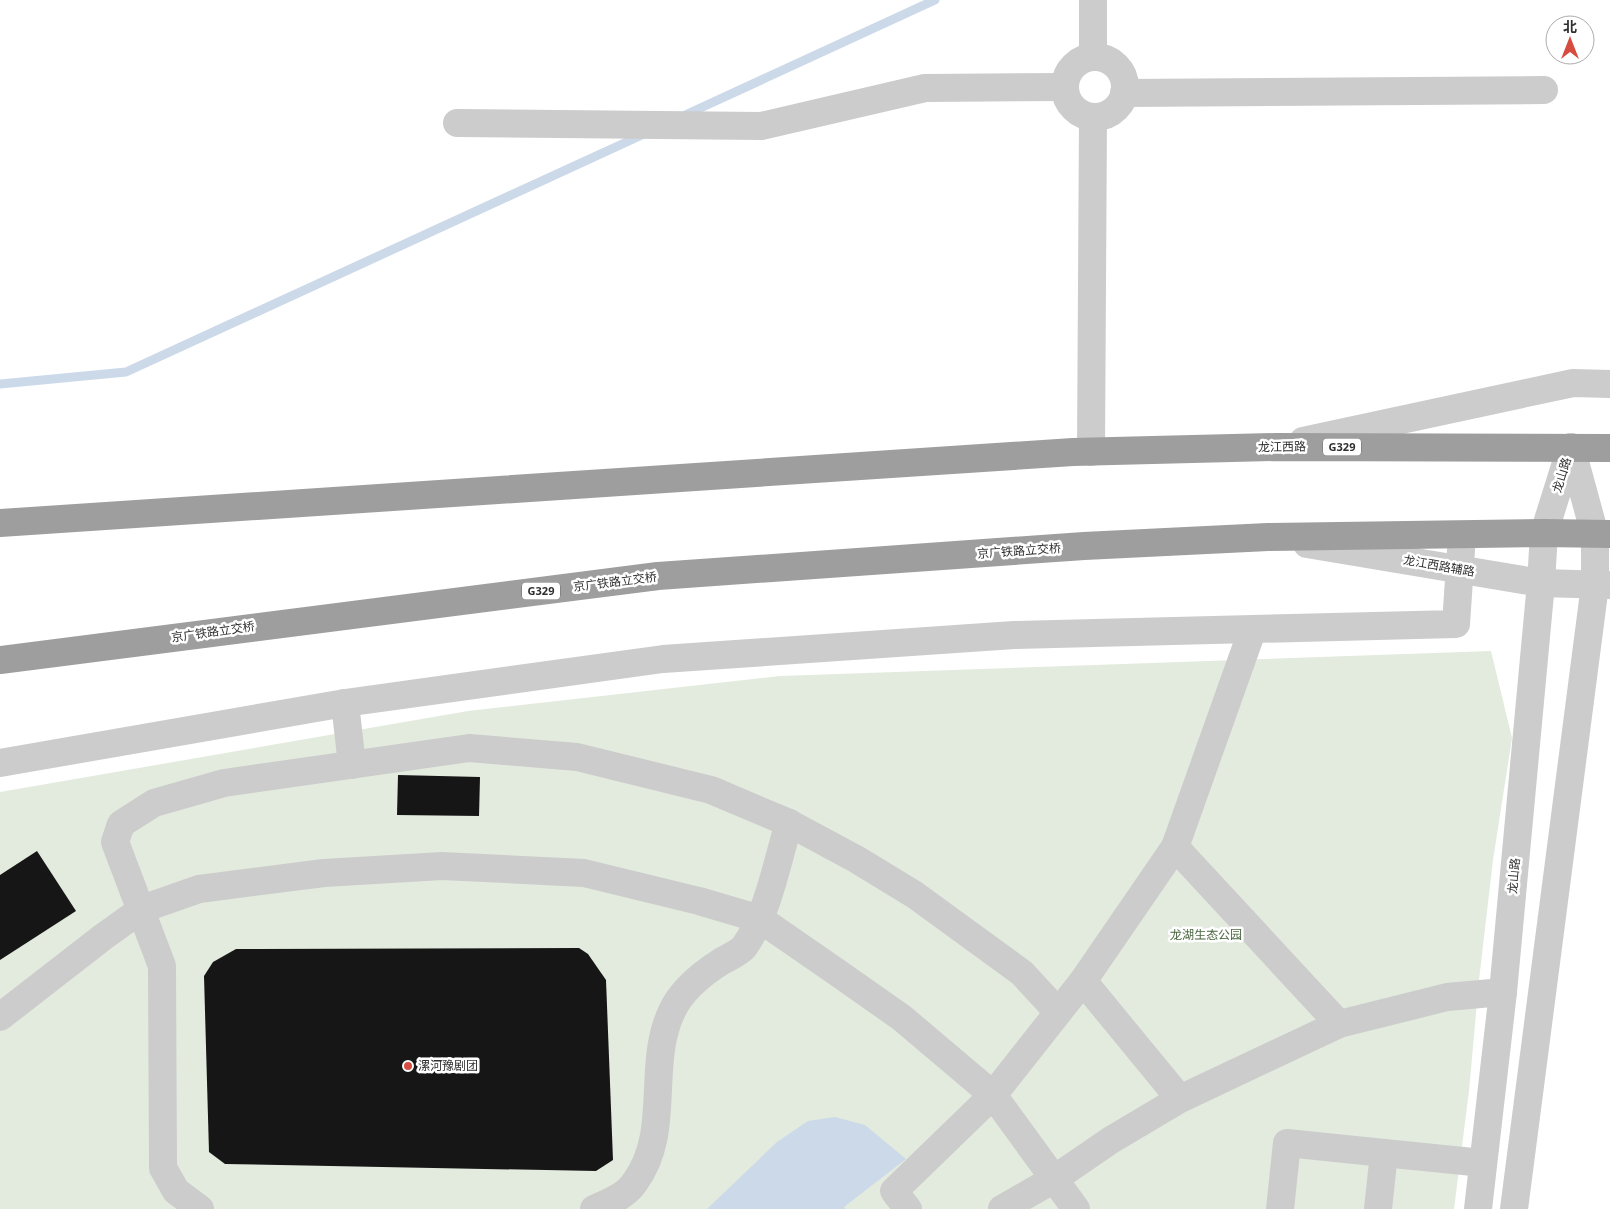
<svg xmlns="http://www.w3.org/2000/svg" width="1610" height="1209" viewBox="0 0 1610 1209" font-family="'Noto Sans','Noto Sans SC',sans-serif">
<rect width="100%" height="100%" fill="#fff"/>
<!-- green -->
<polygon fill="#e3ebde" points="1491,651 1512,738 1493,860 1479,980 1469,1091 1454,1209 0,1209 0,792 468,711 780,676"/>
<!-- water -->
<polygon fill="#cbd9e9" points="835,1117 865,1125 906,1159 844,1207 845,1209 707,1209 777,1142 808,1121"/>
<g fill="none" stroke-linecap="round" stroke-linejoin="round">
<!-- stream -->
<g stroke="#cbd9e9" stroke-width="9">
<polyline points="683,116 935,0"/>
<polyline points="0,384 126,372 644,134"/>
</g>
</g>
<!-- building -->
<g fill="#161616">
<polygon points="398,775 480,777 479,816 397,815"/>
<polygon points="37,851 76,911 0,960 0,875"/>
<polygon points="579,948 588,954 606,980 613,1160 596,1171 225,1164 209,1152 204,976 213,962 236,949"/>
</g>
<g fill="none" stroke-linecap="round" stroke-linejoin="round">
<!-- minor -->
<g stroke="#ccc" stroke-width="28">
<polyline points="1093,0 1093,57"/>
<circle cx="1095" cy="87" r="30"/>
<polyline points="1124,93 1544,90"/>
<polyline points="457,123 761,126 925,88 1065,87"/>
<polyline points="1303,441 1573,383 1610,384"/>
<polyline points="1091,452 1093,117"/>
<polyline points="1307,544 1541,583 1610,585"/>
<polyline points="345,703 352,765"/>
<polyline points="0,763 345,703 663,659 1014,635 1456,624 1462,535"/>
<polyline points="1175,847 1339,1024"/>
<polyline points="1083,981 1180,1099"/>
<polyline points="0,1017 103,937 142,909 199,889 324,873 442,866 584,873 699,901 760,919 838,973 902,1018 993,1095 1076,1209"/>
<polyline points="1384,1153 1483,1163"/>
<polyline points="200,1209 176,1191 163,1168 162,966 115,842 121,824 154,803 224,783 469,748 577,757 711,790 789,823 856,859 915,895 1022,973 1058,1012"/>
<path d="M594,1209C609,1202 626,1196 635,1182C672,1132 646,1065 672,1011C682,989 703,973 722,961C729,957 739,953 744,947C768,914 777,862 789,823"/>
<polyline points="908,1209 894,1191 993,1095 1083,981 1175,847 1252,631"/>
<polyline points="1002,1209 1054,1179 1111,1140 1180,1099 1339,1024 1447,997 1503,992"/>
<polyline points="1280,1209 1287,1143 1384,1153 1378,1209"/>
</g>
<!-- tertiary -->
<g stroke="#ccc" stroke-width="28">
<polyline points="1478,1209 1503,992 1541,583 1544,533 1571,447"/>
<polyline points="1514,1209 1595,585 1595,535 1571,447"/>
</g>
<!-- trunk -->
<g stroke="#9e9e9e" stroke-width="28">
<polyline points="0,523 1073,452 1276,447 1610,448"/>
<polyline points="0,660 658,576 1084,546 1268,537 1544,533 1610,534"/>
</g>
</g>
<!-- markers -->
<circle fill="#d74c40" stroke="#fff" stroke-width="2" cx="408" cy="1066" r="5"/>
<g text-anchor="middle" stroke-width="5" stroke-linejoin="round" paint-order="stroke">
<!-- shield labels -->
<g fill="#fff" stroke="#6d6d6d" stroke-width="1">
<rect x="1323" y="438.5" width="38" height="17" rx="4"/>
<rect x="522" y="582.5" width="38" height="17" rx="4"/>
</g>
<g font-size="11" font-weight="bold" fill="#2f2f2f">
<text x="1342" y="451">G329</text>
<text x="541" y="595">G329</text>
</g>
<!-- street labels -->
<g font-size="12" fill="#2f2f2f" stroke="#fff">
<text transform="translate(1282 447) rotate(-1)" y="4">龙江西路</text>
<text transform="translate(1562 475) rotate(-73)" y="4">龙山路</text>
<text transform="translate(1019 551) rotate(-4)" y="4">京广铁路立交桥</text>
<text transform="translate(1439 566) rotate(10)" y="4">龙江西路辅路</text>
<text transform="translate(615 582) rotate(-7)" y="4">京广铁路立交桥</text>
<text transform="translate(213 632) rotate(-8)" y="4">京广铁路立交桥</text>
<text transform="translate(1514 876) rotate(-85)" y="4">龙山路</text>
</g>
<!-- park labels -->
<g font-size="12" fill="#4c6740" stroke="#fff">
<text x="1206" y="939">龙湖生态公园</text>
</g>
<!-- poi labels -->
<g font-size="12" fill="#2f2f2f" stroke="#fff" text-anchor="start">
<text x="418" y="1070">漯河豫剧团</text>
</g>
</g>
<!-- north arrow -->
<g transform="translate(1570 40)"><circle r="24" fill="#ffffff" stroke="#acacac"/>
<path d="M0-4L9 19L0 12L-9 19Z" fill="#d74c40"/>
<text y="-8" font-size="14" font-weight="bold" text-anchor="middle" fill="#2f2f2f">北</text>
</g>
</svg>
